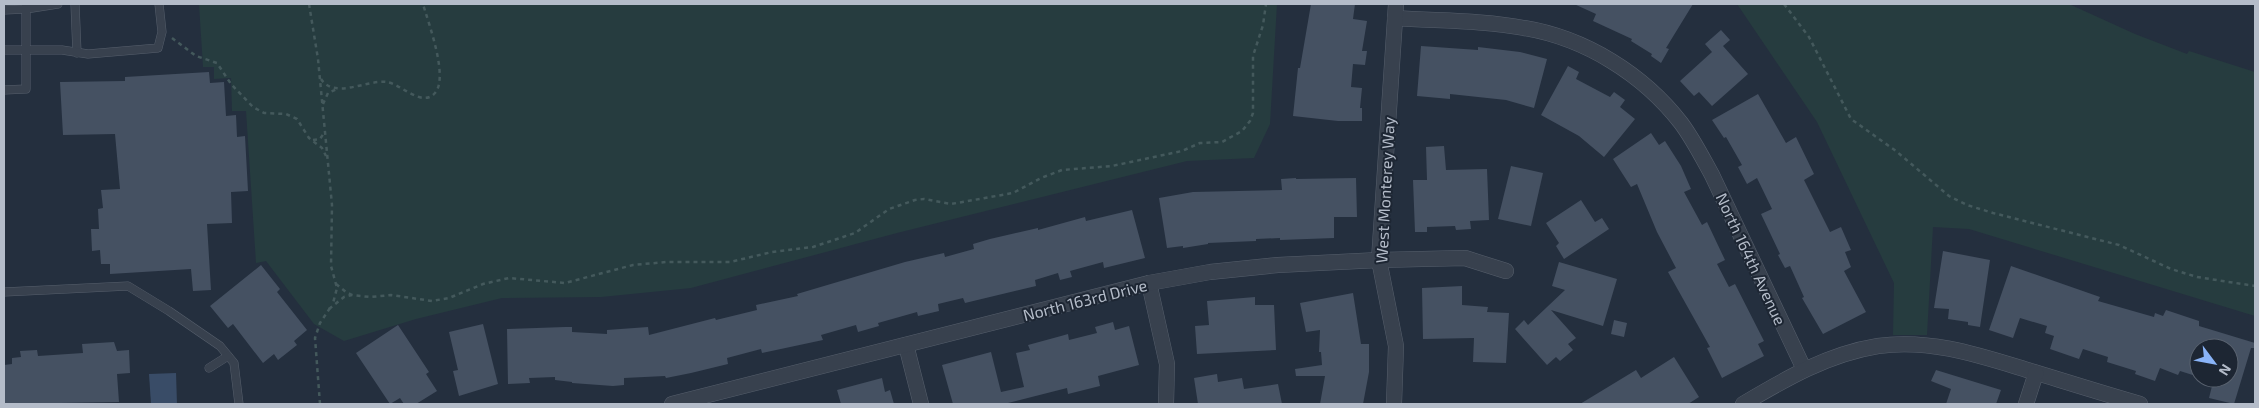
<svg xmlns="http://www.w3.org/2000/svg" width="2259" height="408" viewBox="0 0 2259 408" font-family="'Exo 2',sans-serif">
<rect width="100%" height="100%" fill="#242f3e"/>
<!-- green -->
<g fill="#263c3f">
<polygon points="199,4 1277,4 1270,124 1254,158 1187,161 897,233 691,288 601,297 502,298 416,319 344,341 314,324 266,261 256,263 246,111 232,111 231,78 214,79 214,67 203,67"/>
<polygon points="1737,4 2069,4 2135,34 2187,54 2189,51 2255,72 2255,316 1969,229 1933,227 1927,335 1893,335 1894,283 1817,122"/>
</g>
<!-- water -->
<polygon fill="#394c67" points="176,373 177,404 151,404 149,374"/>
<!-- building -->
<g fill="#455162">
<polygon points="1311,4 1355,4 1353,19 1367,21 1362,51 1367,51 1365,65 1353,64 1351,87 1362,88 1360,108 1362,108 1362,121 1338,121 1293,116 1298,68 1300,68"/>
<polygon points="1574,4 1693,4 1666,48 1669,49 1661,63 1651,56 1652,54 1631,41 1632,39 1593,21 1596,14"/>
<polygon points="1721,30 1730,40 1723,46 1748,74 1712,106 1699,92 1694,96 1680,81 1712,52 1705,44"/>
<polygon points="1421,46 1478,50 1478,47 1520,52 1547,59 1534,108 1506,100 1450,94 1450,99 1417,96"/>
<polygon points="1568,66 1579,72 1576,79 1610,97 1614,92 1625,100 1620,107 1635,119 1604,157 1579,136 1541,115"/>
<polygon points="209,72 210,83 224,82 226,116 236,115 237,137 245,136 248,191 231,192 232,223 207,224 211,290 193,291 191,269 110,274 110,264 101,264 100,250 92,251 91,229 99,229 98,209 103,208 101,190 120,189 115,134 63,135 60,82 125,81 125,77"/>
<polygon points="1758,94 1786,143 1796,137 1814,174 1804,180 1830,232 1841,227 1851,250 1845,252 1851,267 1844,271 1866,312 1823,334 1802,298 1804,297 1790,266 1785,268 1778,255 1780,254 1761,214 1772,209 1757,178 1747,184 1738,167 1742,165 1726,137 1724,138 1712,120"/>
<polygon points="1651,133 1659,145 1665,141 1681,166 1691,189 1684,192 1702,225 1707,222 1725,260 1717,264 1729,287 1735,284 1764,341 1758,344 1764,356 1722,378 1707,348 1710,347 1668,272 1676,268 1657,232 1637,184 1631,187 1613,159"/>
<polygon points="1444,146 1446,170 1487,169 1489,220 1470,221 1471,229 1456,230 1455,226 1427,227 1427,232 1415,232 1413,180 1427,180 1426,147"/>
<polygon points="1511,166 1543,173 1531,226 1498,219"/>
<polygon points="1296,178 1296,179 1356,178 1357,217 1334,217 1334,238 1280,240 1280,238 1256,239 1256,241 1208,243 1208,244 1183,248 1183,246 1167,248 1159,198 1193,192 1282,190 1281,179"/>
<polygon points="1581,200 1595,222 1602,218 1609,229 1564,259 1556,246 1559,243 1546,223"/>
<polygon points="1132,210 1145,258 1104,268 1103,262 1070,271 1072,277 1060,280 1058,273 1035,280 1036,286 965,303 963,298 938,304 939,311 918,316 917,312 878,323 879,326 858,332 856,325 821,335 823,340 762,353 761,349 727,358 728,364 691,373 666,378 665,376 624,378 624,385 613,386 572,383 572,382 555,380 555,377 529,378 530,383 508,384 507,329 565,327 572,327 572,332 607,334 607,330 648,327 649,335 715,318 716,320 757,310 756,305 798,296 797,294 905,262 944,253 945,257 974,249 973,244 990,239 1038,228 1038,230 1085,217 1086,221"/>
<polygon points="1943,251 1990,260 1980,327 1968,325 1968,322 1948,319 1949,309 1934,308"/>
<polygon points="1559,262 1617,279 1603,326 1551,310 1576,338 1568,344 1573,350 1560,361 1556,357 1547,365 1515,329 1524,320 1528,325 1565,290 1552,286"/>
<polygon points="261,265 280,289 277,292 307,330 294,341 297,345 278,360 274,354 263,363 233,324 228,328 210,306"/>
<polygon points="2011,266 2100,297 2098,301 2154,317 2155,313 2163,316 2166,310 2199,321 2199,326 2255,343 2255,348 2251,348 2234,404 2209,398 2214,378 2229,378 2229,348 2199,348 2199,377 2180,371 2178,375 2160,368 2155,381 2135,374 2136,371 2107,362 2108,357 2083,349 2079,359 2050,349 2054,336 2045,333 2047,326 2020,318 2013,338 1989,330"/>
<polygon points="1462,286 1462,305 1488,307 1487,312 1509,313 1506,363 1473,362 1474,338 1423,339 1422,288"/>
<polygon points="1353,293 1361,344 1369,344 1369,372 1363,404 1320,404 1325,376 1296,376 1295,369 1322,365 1321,352 1319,352 1320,330 1306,332 1300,303"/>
<polygon points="1255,297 1255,305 1274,305 1276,350 1197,354 1195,326 1209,325 1207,301"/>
<polygon points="1614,320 1627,323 1624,337 1611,334"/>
<polygon points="1113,322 1115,330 1129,326 1139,365 1098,376 1100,386 1068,394 1067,388 1004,404 953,404 942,365 991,352 1001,392 1024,387 1016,353 1030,350 1028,345 1061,336 1068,334 1069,340 1097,333 1095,327"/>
<polygon points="483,324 498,384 459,396 453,371 458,370 449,332"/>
<polygon points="398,325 429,372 426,374 437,391 416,404 404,404 400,398 390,404 356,353"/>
<polygon points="114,342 117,351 129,350 130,373 117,374 119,402 4,404 4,365 12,364 12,358 21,357 20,351 37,350 38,356 83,353 82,344"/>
<polygon points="1674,357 1699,397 1688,404 1580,404 1636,370 1641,378"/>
<polygon points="1936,370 2001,390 1996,404 1946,404 1951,389 1931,381"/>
<polygon points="1217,374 1218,382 1242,378 1244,389 1278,384 1282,404 1198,404 1194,378"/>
<polygon points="882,378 885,392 890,390 894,404 841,404 837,390"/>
</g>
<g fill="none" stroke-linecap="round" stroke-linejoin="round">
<defs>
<g id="lane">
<polyline points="75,4 77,53"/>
<polyline points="4,10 26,9 58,4"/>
<polyline points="4,50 62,50 88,54 158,48 162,32 159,4"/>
<polyline points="4,90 26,89 26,4"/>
<polyline points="4,292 128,286 169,311 220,346 234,363 239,404"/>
<polyline points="209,368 228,356"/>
</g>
<g id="street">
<path d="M1395,18C1437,21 1482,20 1524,28C1585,38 1643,74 1681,123C1693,139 1702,157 1712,175L1804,369"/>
<polyline points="1149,283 1167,364 1166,404"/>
<polyline points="906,345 921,404"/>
<polyline points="672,404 1149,283 1210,272 1278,265 1379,260 1465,258 1506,271"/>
<polyline points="1394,404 1396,346 1379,260 1396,4"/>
<path d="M1743,404C1785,379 1828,354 1878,346C1932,338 1984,357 2034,372C2070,383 2105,394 2140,404"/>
<polyline points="2026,404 2036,373"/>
</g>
</defs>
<!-- lane casing -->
<use href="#lane" stroke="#565f6c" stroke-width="9"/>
<!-- street casing -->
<use href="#street" stroke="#565f6c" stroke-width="16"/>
<!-- path -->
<g stroke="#44595c" stroke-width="2.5" stroke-dasharray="4 4" stroke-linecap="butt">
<polyline points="309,4 318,59 332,205 331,266 337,288 333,303"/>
<polyline points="1784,4 1809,37 1851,119 1896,151 1949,196 1967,205 1993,213 2119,245 2171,269 2197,277 2255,286"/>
<polyline points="172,38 196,56 217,63 231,84 253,107 264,113 286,114 297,119 309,138 322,148 326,156"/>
<path d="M321,79C334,100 368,79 387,82C401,84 422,108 435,93C449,77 428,22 423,4"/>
<polyline points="323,104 328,93 337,89"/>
<polyline points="313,140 320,139 324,133"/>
<polyline points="336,284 346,292 352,295"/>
<polyline points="329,309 344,297 352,295 370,297 391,295 432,301 449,298 483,284 509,278 565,283 633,265 666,262 730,262 772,252 813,247 855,233 889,209 915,200 924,199 951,204 1013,193 1041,178 1062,170 1112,166 1182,151 1200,143 1222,142 1242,131 1250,121 1253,113 1253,56 1263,25 1266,4"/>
<polyline points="320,404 315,338 320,323 330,308"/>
</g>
<!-- lane -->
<use href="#lane" stroke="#38414e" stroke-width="8"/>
<!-- street -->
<use href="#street" stroke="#38414e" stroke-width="15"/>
</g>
<g text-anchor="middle" stroke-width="4" stroke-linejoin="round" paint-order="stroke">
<!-- street labels -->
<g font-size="16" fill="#b4bcc9" stroke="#1d2633">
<text transform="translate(1385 190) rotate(-87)" y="6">West Monterey Way</text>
<text transform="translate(1751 259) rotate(65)" y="6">North 164th Avenue</text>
<text transform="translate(1085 300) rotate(-14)" y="6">North 163rd Drive</text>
</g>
</g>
<!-- border -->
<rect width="2259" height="408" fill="none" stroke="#b4bcc9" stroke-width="10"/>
<!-- north arrow -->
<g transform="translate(2214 363) rotate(122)"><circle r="24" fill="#1d2633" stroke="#59626f"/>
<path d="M0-4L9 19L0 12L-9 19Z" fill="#8ab4f8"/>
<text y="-8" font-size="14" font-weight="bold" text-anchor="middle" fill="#b4bcc9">N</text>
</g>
</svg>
